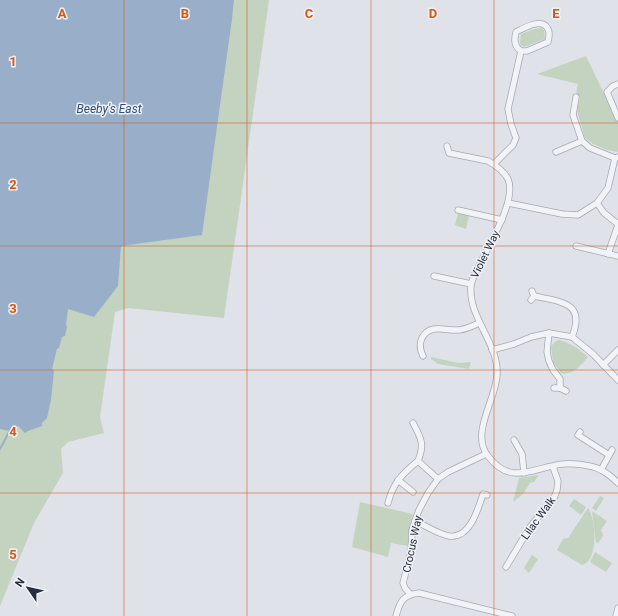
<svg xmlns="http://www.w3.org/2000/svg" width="618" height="616" viewBox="0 0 618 616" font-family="Roboto,sans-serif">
<rect width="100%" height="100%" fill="#dfe2e8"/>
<!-- green -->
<g fill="#c4d2c0">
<polygon points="0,0 269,0 224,318 128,308 115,312 100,417 104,433 68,442 61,449 63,473 34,523 0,606"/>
<polygon points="541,28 544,30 545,39 524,47 520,44 521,34 535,29"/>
<polygon points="586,56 618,123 618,152 607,150 593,144 585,138 577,111 580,97 576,95 578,84 537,74"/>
<polygon points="458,213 469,216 466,229 455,225"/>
<path d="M558,340C570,342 579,349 588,357C581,365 572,376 561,373L553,362L551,346L556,341Z"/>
<polygon points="431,357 458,363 471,362 469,369 438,364 431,359"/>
<polygon points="539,475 534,482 530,483 523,494 513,502 519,478"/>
<polygon points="600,496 604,498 596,511 592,508"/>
<polygon points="574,499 586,507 581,515 569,506"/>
<polygon points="360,502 413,514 410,524 408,546 391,543 388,557 352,547"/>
<path d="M588,508C596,519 599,561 582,565L557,550L563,539L568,538Z"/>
<polygon points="592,511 607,521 601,530 603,536 599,542 596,543"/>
<polygon points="595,552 612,563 606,572 590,562"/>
<polygon points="532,555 538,559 529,573 524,568"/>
</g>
<!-- water -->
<path fill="#99afc9" d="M0,0H234L232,19L202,235L121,246L118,286L94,317L68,309L66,325L67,327L65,336L62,337L59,348L57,349L52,369L54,371L51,400L47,418L42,423V426L28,431L25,433L18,426C13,432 7,431 0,429Z"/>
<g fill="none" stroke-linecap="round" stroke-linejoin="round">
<!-- stream -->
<polyline stroke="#99afc9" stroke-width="2" points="0,449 10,430"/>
<defs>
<g id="minor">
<polyline points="618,84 613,86 607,92 618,118"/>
<polyline points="576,97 573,115 582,141 590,148 615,158"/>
<path d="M447,146L449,153L488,161C495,165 504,171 508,179C517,200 489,244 480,264C477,270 472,278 471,286C468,318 499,343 497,375C496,399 470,434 488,456C511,487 534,467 563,464C573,463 592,465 601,470C607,473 613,478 618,483"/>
<polyline points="556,152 582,141"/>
<path d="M494,164L513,145L516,138L511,124L508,109L521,51C514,46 514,40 516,32C524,28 542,17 548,29C550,33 549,38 548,42L527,51H521"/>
<polyline points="508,203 562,214 578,215 597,203 608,188 615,158 618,157"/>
<polyline points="597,203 604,213 618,224"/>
<polyline points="458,210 502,220"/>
<polyline points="576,246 618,256"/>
<polyline points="608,254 618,225"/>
<polyline points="434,276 471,284"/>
<path d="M534,296C561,302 586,302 572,337"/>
<polyline points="531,300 534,296 532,291"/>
<polyline points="549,333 547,352 549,361 553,370 560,379 560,388"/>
<polyline points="492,350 514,344 531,337 549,333 572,337 593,354 618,380"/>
<path d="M423,356C420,350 419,344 422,338C430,323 445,331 459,330C466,329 473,326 479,323"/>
<polyline points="603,365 618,350"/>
<polyline points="554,388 560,388 566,391"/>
<path d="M413,423C421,438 425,444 418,461L438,479"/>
<polyline points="580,432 578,435 609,455"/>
<polyline points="514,440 522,454 524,473"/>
<polyline points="601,470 612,450"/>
<polyline points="398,480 413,492"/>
<path d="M388,503C393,483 402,474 418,461"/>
<path d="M415,521C425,525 437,534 449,536C470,539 478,509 483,494L487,495"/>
<polyline points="506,567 530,527 554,498 557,490 558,481 553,467"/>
<polyline points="410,594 405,588 403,583 411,552 412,530 415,521 419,510 428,493 438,479 448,472 486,454"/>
<path d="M396,616C400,601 403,595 419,593L512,616"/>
<polyline points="616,616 618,608"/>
</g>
</defs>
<!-- minor casing -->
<use href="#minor" stroke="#a4a9b2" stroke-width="7"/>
<!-- minor -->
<use href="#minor" stroke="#f1f3f6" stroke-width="5.5"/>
</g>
<!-- grid -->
<path fill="none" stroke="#d55511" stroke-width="1" stroke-opacity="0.55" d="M124,0V616M247,0V616M371,0V616M494,0V616M0,123H618M0,246H618M0,370H618M0,493H618"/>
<g text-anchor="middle" stroke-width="3" stroke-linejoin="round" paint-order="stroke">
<!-- street labels -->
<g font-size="11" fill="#272f3f" stroke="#eef1f6">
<text transform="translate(485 254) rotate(-64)" y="4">Violet Way</text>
<text transform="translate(538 518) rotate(-54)" y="4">Lilac Walk</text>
<text transform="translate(412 544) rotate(-78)" y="4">Crocus Way</text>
</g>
<!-- water labels -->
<g font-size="12" font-style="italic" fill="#314d74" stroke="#eef1f6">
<text x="109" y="113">Beeby's East</text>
</g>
</g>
<g font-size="13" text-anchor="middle" font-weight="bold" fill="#d55511" stroke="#eef1f6" stroke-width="3" stroke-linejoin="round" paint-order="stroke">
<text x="62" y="18">A</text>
<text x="185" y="18">B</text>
<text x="309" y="18">C</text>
<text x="433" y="18">D</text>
<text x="556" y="18">E</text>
<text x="13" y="66">1</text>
<text x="13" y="189">2</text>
<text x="13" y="313">3</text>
<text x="13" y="436">4</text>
<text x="13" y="559">5</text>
</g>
<!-- north arrow -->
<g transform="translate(28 588) rotate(304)" stroke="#eef1f6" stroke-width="3" paint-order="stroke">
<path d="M0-3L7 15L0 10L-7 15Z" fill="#272f3f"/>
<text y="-6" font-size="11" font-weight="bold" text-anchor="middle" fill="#272f3f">N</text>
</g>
</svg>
